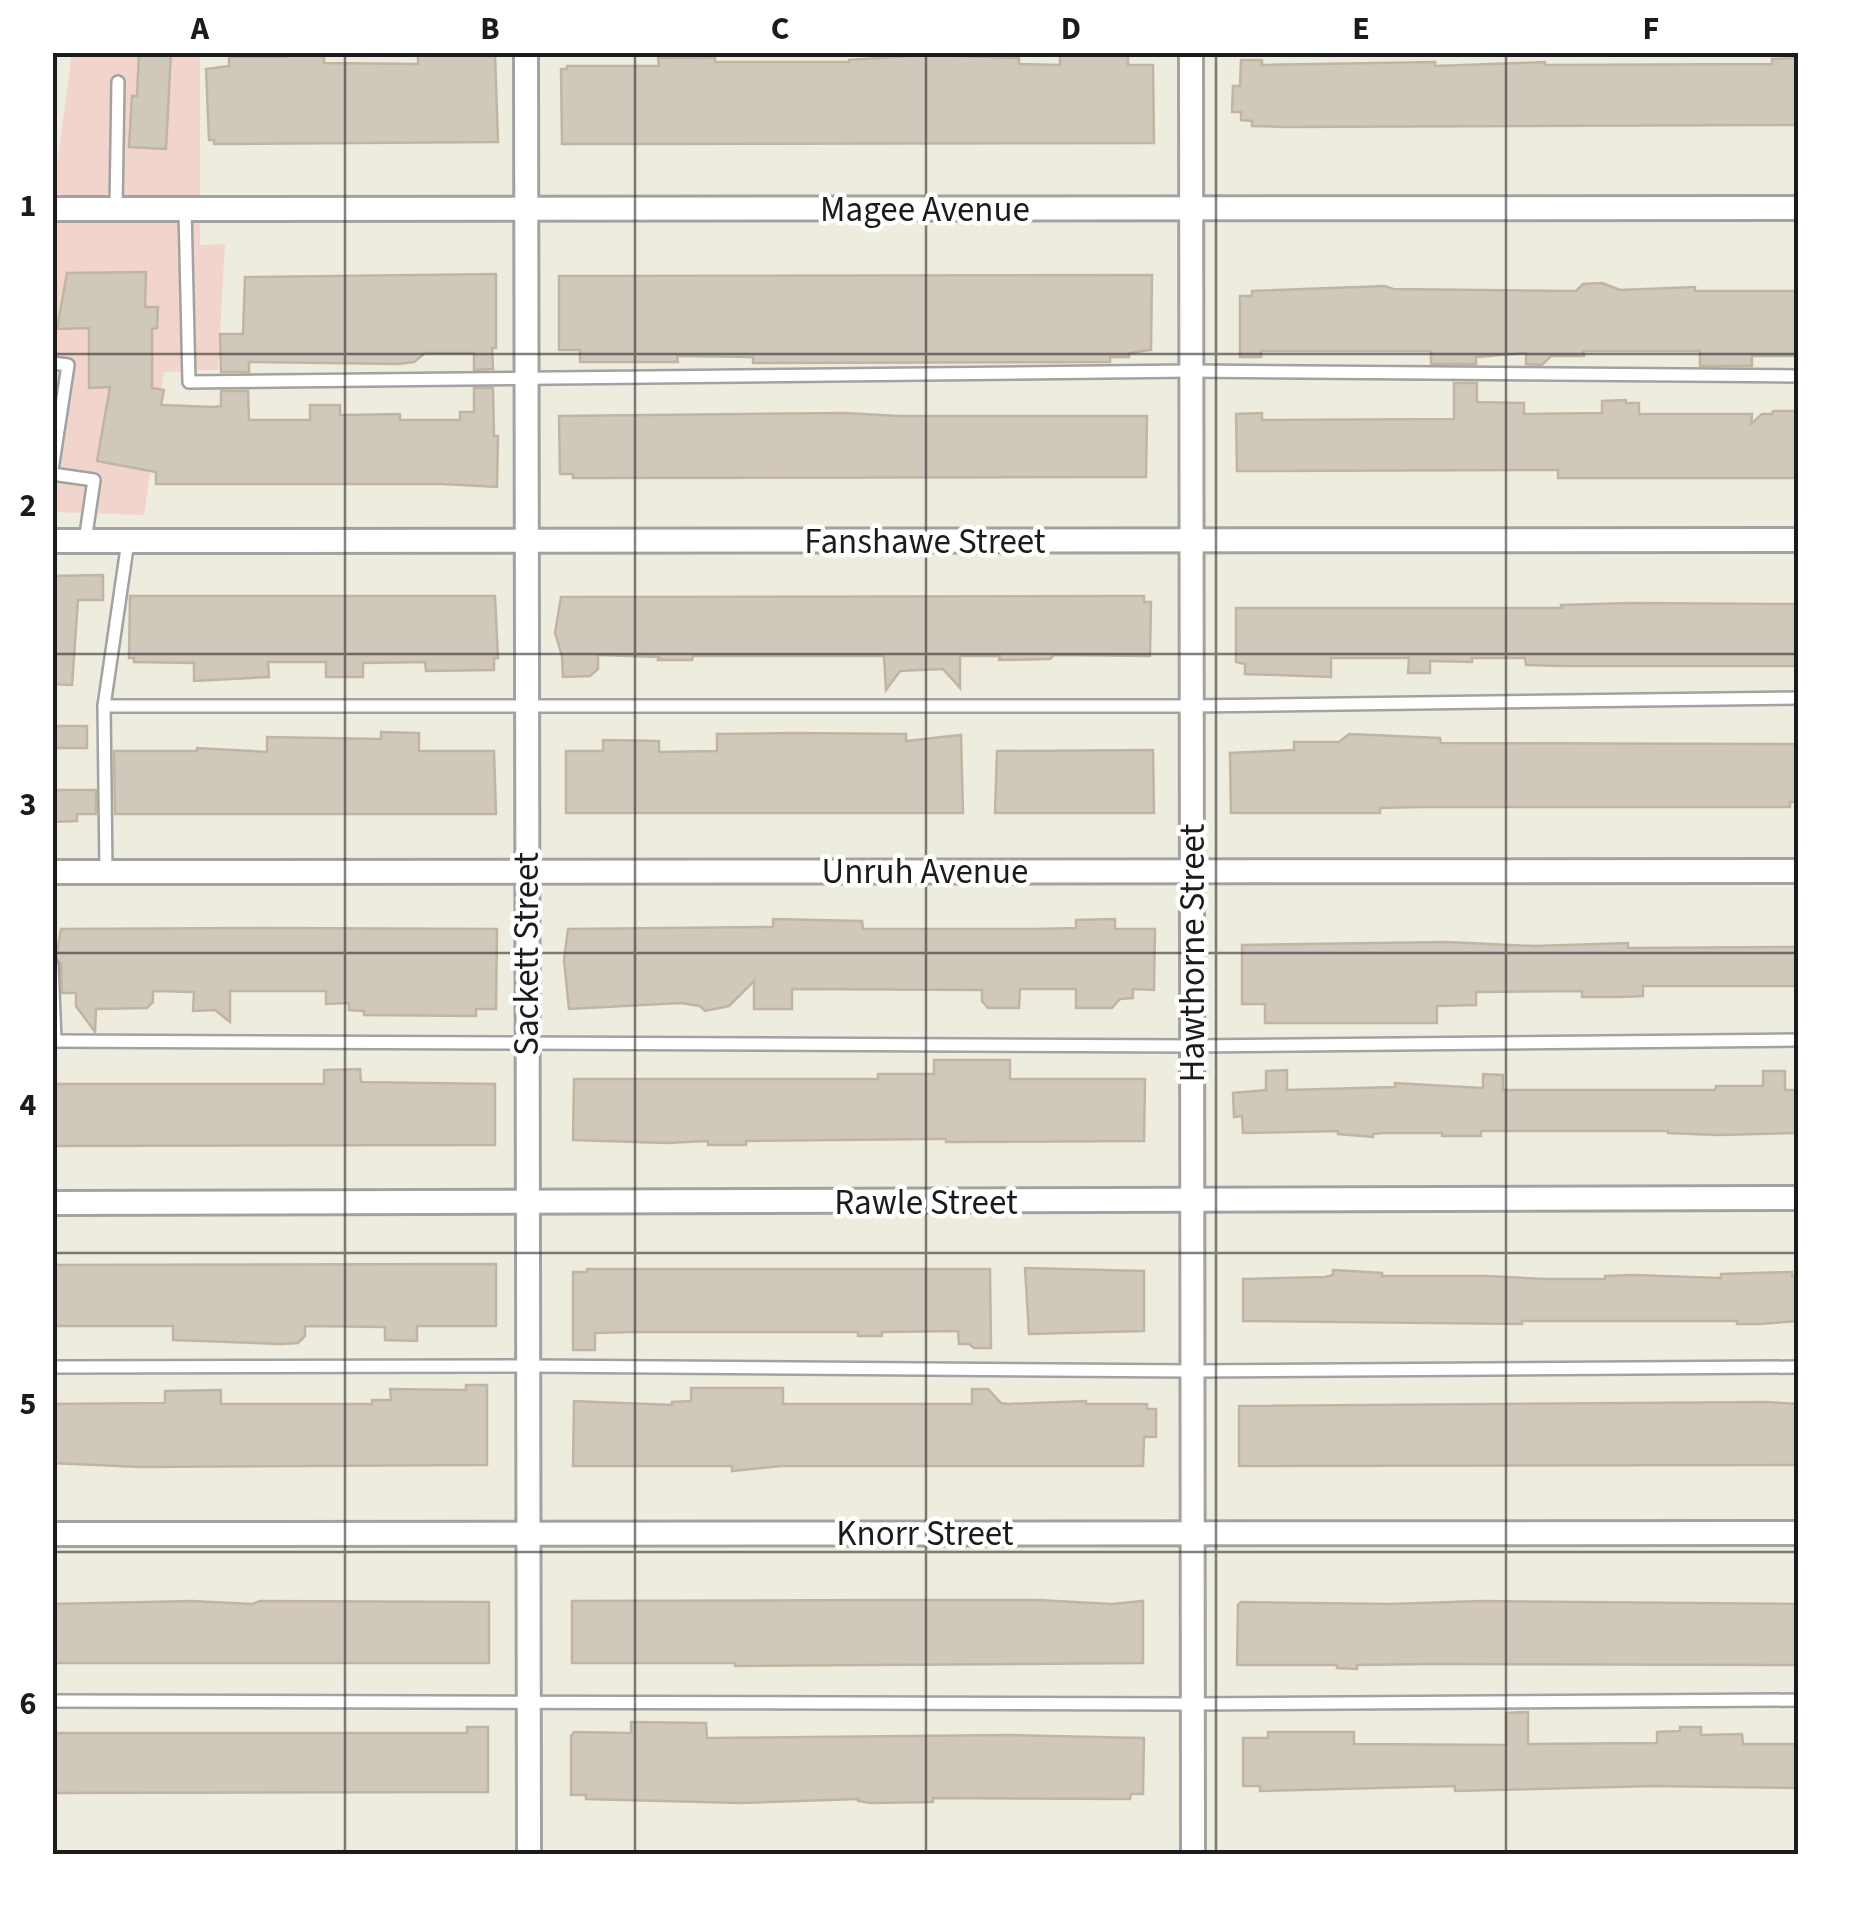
<svg xmlns="http://www.w3.org/2000/svg" width="1851" height="1907" viewBox="0 0 1851 1907" font-family="'Source Sans 3',sans-serif">
<rect width="100%" height="100%" fill="#eeecdf"/>
<!-- commercial -->
<polygon fill="#f1d4cc" points="72,53 200,53 200,245 225,244 218,370 164,372 144,515 53,512 52,201"/>
<!-- building -->
<g fill="#d1c8bc" stroke="#c1b4a1" stroke-width="2.5">
<polygon points="139,52 171,52 166,149 129,147 132,96 137,96"/>
<polygon points="287,54 324,54 324,63 418,64 418,55 495,55 498,142 214,144 214,140 209,140 206,69 229,66 229,57 287,57"/>
<polygon points="924,55 1019,58 1019,64 1060,65 1060,55 1128,56 1128,65 1153,65 1154,143 562,144 561,69 567,69 567,66 659,66 658,58 715,57 715,62 849,62 849,60"/>
<polygon points="1798,58 1798,125 1285,127 1252,126 1252,121 1241,120 1241,112 1232,112 1233,86 1240,86 1241,60 1262,60 1262,65 1435,62 1435,66 1545,62 1545,65 1772,64 1772,59"/>
<polygon points="146,272 145,307 158,307 157,328 152,329 152,388 164,390 161,405 214,407 221,406 221,391 248,391 249,420 310,420 310,405 340,405 340,415 400,414 400,420 460,420 460,412 474,412 474,388 493,388 494,436 498,436 497,487 442,484 156,484 156,472 97,461 110,387 89,388 89,328 57,329 67,273"/>
<polygon points="496,274 496,348 492,348 493,369 474,370 474,353 425,353 414,362 398,364 249,362 249,372 221,372 220,334 243,334 245,277"/>
<polygon points="1152,275 1151,350 1129,353 1129,357 1110,357 1110,362 753,363 753,357 677,356 678,362 580,362 580,350 559,350 559,276"/>
<polygon points="1602,283 1620,290 1695,287 1695,291 1798,291 1798,356 1752,356 1752,366 1700,366 1700,351 1583,351 1584,356 1551,356 1542,365 1526,364 1526,353 1476,357 1476,364 1431,364 1431,351 1261,351 1261,357 1240,357 1240,296 1252,296 1252,291 1385,286 1393,289 1576,291 1583,284"/>
<polygon points="1454,383 1477,383 1477,402 1524,403 1524,414 1602,413 1602,401 1626,400 1626,403 1639,403 1639,414 1752,414 1751,424 1762,414 1772,414 1773,411 1798,411 1798,478 1558,478 1558,470 1237,471 1236,414 1262,413 1262,420 1454,419"/>
<polygon points="845,413 899,416 1147,416 1146,477 573,478 573,474 560,474 559,416"/>
<polygon points="103,575 103,600 78,600 72,685 52,684 52,576"/>
<polygon points="130,596 495,596 498,658 494,658 494,670 426,671 425,662 363,663 363,677 326,677 326,662 268,662 269,677 194,681 194,663 134,662 134,658 129,658"/>
<polygon points="1117,596 1144,596 1144,602 1151,602 1150,656 1054,655 1050,659 999,660 1000,656 960,656 960,688 943,669 900,671 886,690 884,656 693,656 692,660 658,660 659,657 598,655 598,669 590,676 563,677 562,656 555,633 561,597"/>
<polygon points="1632,603 1798,604 1798,666 1563,666 1526,665 1525,658 1472,658 1472,662 1430,661 1430,673 1408,673 1409,658 1331,658 1331,677 1245,674 1245,664 1236,662 1236,608 1562,608 1561,605"/>
<rect x="52" y="726" width="35" height="22"/>
<polygon points="381,732 419,733 419,751 494,751 496,814 115,814 114,751 197,751 197,748 267,752 267,737 381,739"/>
<polygon points="793,733 906,734 906,741 961,735 963,813 566,813 566,751 603,751 603,740 659,741 659,752 717,751 717,734"/>
<polygon points="1349,734 1440,738 1441,743 1798,744 1798,802 1790,802 1790,807 1422,807 1380,808 1380,813 1231,813 1230,753 1294,750 1294,742 1339,742"/>
<polygon points="1153,750 1154,813 995,813 997,751"/>
<polygon points="52,790 96,790 96,814 77,814 77,821 52,822"/>
<polygon points="773,919 862,921 863,929 1035,929 1076,928 1076,920 1115,919 1115,929 1155,929 1154,990 1133,989 1133,998 1120,999 1112,1008 1076,1008 1076,989 1020,989 1019,1008 988,1008 982,1001 982,990 792,989 792,1009 754,1009 754,981 729,1006 705,1011 700,1006 681,1003 569,1009 564,960 568,929 773,927"/>
<polygon points="269,928 497,929 496,1009 476,1009 476,1016 364,1015 364,1011 349,1010 349,1003 326,1004 326,991 230,991 230,1022 215,1010 193,1011 194,992 153,991 153,1002 147,1008 96,1009 95,1032 76,1006 76,993 62,993 61,965 56,957 61,929"/>
<polygon points="1446,942 1534,946 1628,943 1628,948 1798,947 1798,986 1643,986 1643,996 1622,997 1582,997 1582,991 1476,992 1476,1005 1437,1006 1437,1023 1265,1023 1265,1004 1242,1004 1242,945"/>
<polygon points="934,1060 1010,1060 1010,1079 1145,1079 1144,1141 946,1142 946,1139 935,1139 746,1141 746,1145 708,1145 708,1141 666,1143 573,1140 574,1079 878,1079 878,1074 934,1074"/>
<polygon points="360,1069 361,1082 495,1084 495,1145 52,1146 52,1084 324,1084 324,1070"/>
<polygon points="1287,1070 1287,1090 1395,1087 1395,1083 1483,1088 1483,1074 1503,1075 1503,1090 1715,1090 1716,1086 1763,1086 1763,1071 1785,1071 1785,1090 1798,1090 1798,1133 1718,1135 1668,1133 1668,1131 1481,1131 1481,1136 1442,1136 1442,1133 1383,1133 1373,1134 1373,1137 1338,1134 1338,1131 1243,1133 1242,1116 1234,1117 1233,1093 1266,1090 1266,1071"/>
<polygon points="496,1264 496,1326 417,1326 417,1341 385,1340 385,1327 305,1326 305,1336 298,1343 280,1344 173,1340 173,1326 52,1326 52,1265"/>
<polygon points="1025,1268 1144,1271 1144,1331 1029,1334"/>
<polygon points="587,1269 990,1269 991,1348 974,1348 969,1344 959,1344 958,1331 882,1332 882,1336 858,1336 858,1332 632,1332 595,1333 595,1350 573,1350 573,1272 587,1272"/>
<polygon points="1333,1270 1382,1273 1382,1276 1486,1276 1546,1279 1605,1279 1605,1276 1633,1275 1721,1278 1721,1274 1792,1272 1792,1276 1798,1276 1798,1321 1759,1324 1737,1324 1737,1321 1522,1321 1522,1324 1243,1321 1243,1279 1325,1277 1333,1275"/>
<polygon points="466,1385 487,1385 487,1465 140,1467 52,1463 52,1404 165,1403 165,1391 221,1390 221,1404 372,1404 372,1400 391,1400 390,1389 466,1390"/>
<polygon points="691,1388 783,1388 783,1404 972,1404 972,1389 988,1389 1001,1403 1008,1404 1086,1401 1086,1404 1147,1404 1147,1409 1156,1409 1156,1437 1144,1437 1143,1466 782,1466 732,1471 732,1466 573,1466 574,1401 672,1405 672,1402 691,1401"/>
<polygon points="1766,1402 1798,1404 1798,1465 1239,1466 1239,1406"/>
<polygon points="882,1600 1038,1600 1112,1604 1143,1601 1143,1663 735,1666 735,1663 572,1663 572,1601"/>
<polygon points="192,1601 252,1604 260,1601 489,1602 489,1663 52,1663 52,1604"/>
<polygon points="1481,1601 1798,1604 1798,1665 1429,1664 1357,1665 1357,1669 1337,1668 1337,1665 1237,1665 1238,1605 1241,1602 1390,1604"/>
<polygon points="1528,1712 1528,1744 1657,1743 1657,1732 1680,1731 1680,1727 1701,1727 1701,1735 1742,1734 1743,1744 1798,1744 1798,1788 1654,1786 1455,1791 1455,1786 1260,1791 1260,1786 1243,1786 1243,1738 1268,1738 1268,1732 1354,1732 1354,1744 1506,1745 1506,1713"/>
<polygon points="631,1722 706,1723 707,1738 1010,1735 1144,1738 1143,1794 1131,1794 1130,1799 933,1798 933,1802 871,1803 858,1801 858,1799 740,1803 586,1799 586,1795 571,1795 571,1736 574,1732 631,1733"/>
<polygon points="467,1727 488,1727 488,1792 52,1793 52,1733 467,1733"/>
</g>
<g fill="none" stroke-linecap="round" stroke-linejoin="round">
<defs>
<g id="lane">
<polyline points="116,209 118,82"/>
<polyline points="185,209 189,382 1191,371 1798,376"/>
<polyline points="52,363 68,365 52,470"/>
<polyline points="52,474 94,480 85,541"/>
<polyline points="104,706 1192,706 1798,698"/>
<polyline points="106,872 104,706 128,541"/>
<polyline points="52,965 55,1041"/>
<polyline points="52,1041 1192,1046 1798,1040"/>
<polyline points="52,1367 528,1366 1193,1371 1798,1367"/>
<polyline points="52,1701 1193,1704 1798,1700"/>
</g>
<g id="street">
<polyline points="526,52 529,1854"/>
<polyline points="1191,52 1193,1854"/>
<polyline points="52,209 1798,208"/>
<polyline points="52,541 1798,540"/>
<polyline points="52,872 1798,871"/>
<polyline points="52,1203 1798,1198"/>
<polyline points="52,1534 1798,1533"/>
</g>
</defs>
<!-- lane casing -->
<use href="#lane" stroke="#a2a2a2" stroke-width="16"/>
<!-- street casing -->
<use href="#street" stroke="#a2a2a2" stroke-width="28"/>
<!-- lane -->
<use href="#lane" stroke="#fff" stroke-width="11"/>
<!-- street -->
<use href="#street" stroke="#fff" stroke-width="22"/>
</g>
<!-- grid -->
<path fill="none" stroke="#1b1b1b" stroke-width="2.5" stroke-opacity="0.55" d="M345,52V1854M635,52V1854M926,52V1854M1216,52V1854M1506,52V1854M52,354H1798M52,654H1798M52,953H1798M52,1253H1798M52,1552H1798"/>
<g text-anchor="middle" stroke-width="9" stroke-linejoin="round" paint-order="stroke">
<!-- street labels -->
<g font-size="35" fill="#1b1b1b" stroke="#fff">
<text x="925" y="221">Magee Avenue</text>
<text x="925" y="553">Fanshawe Street</text>
<text x="925" y="883">Unruh Avenue</text>
<text transform="translate(1192 953) rotate(-90)" y="12">Hawthorne Street</text>
<text transform="translate(526 954) rotate(-90)" y="12">Sackett Street</text>
<text x="926" y="1214">Rawle Street</text>
<text x="925" y="1545">Knorr Street</text>
</g>
</g>
<!-- border -->
<rect width="1851" height="1907" fill="none" stroke="#ffffff" stroke-width="110"/>
<rect x="55" y="55" width="1741" height="1797" fill="none" stroke="#1b1b1b" stroke-width="4"/>
<g font-size="32" text-anchor="middle" font-weight="bold" fill="#1b1b1b">
<text x="200" y="39">A</text>
<text x="490" y="39">B</text>
<text x="780" y="39">C</text>
<text x="1071" y="39">D</text>
<text x="1361" y="39">E</text>
<text x="1651" y="39">F</text>
<text x="28" y="216">1</text>
<text x="28" y="516">2</text>
<text x="28" y="815">3</text>
<text x="28" y="1115">4</text>
<text x="28" y="1414">5</text>
<text x="28" y="1714">6</text>
</g>
</svg>
